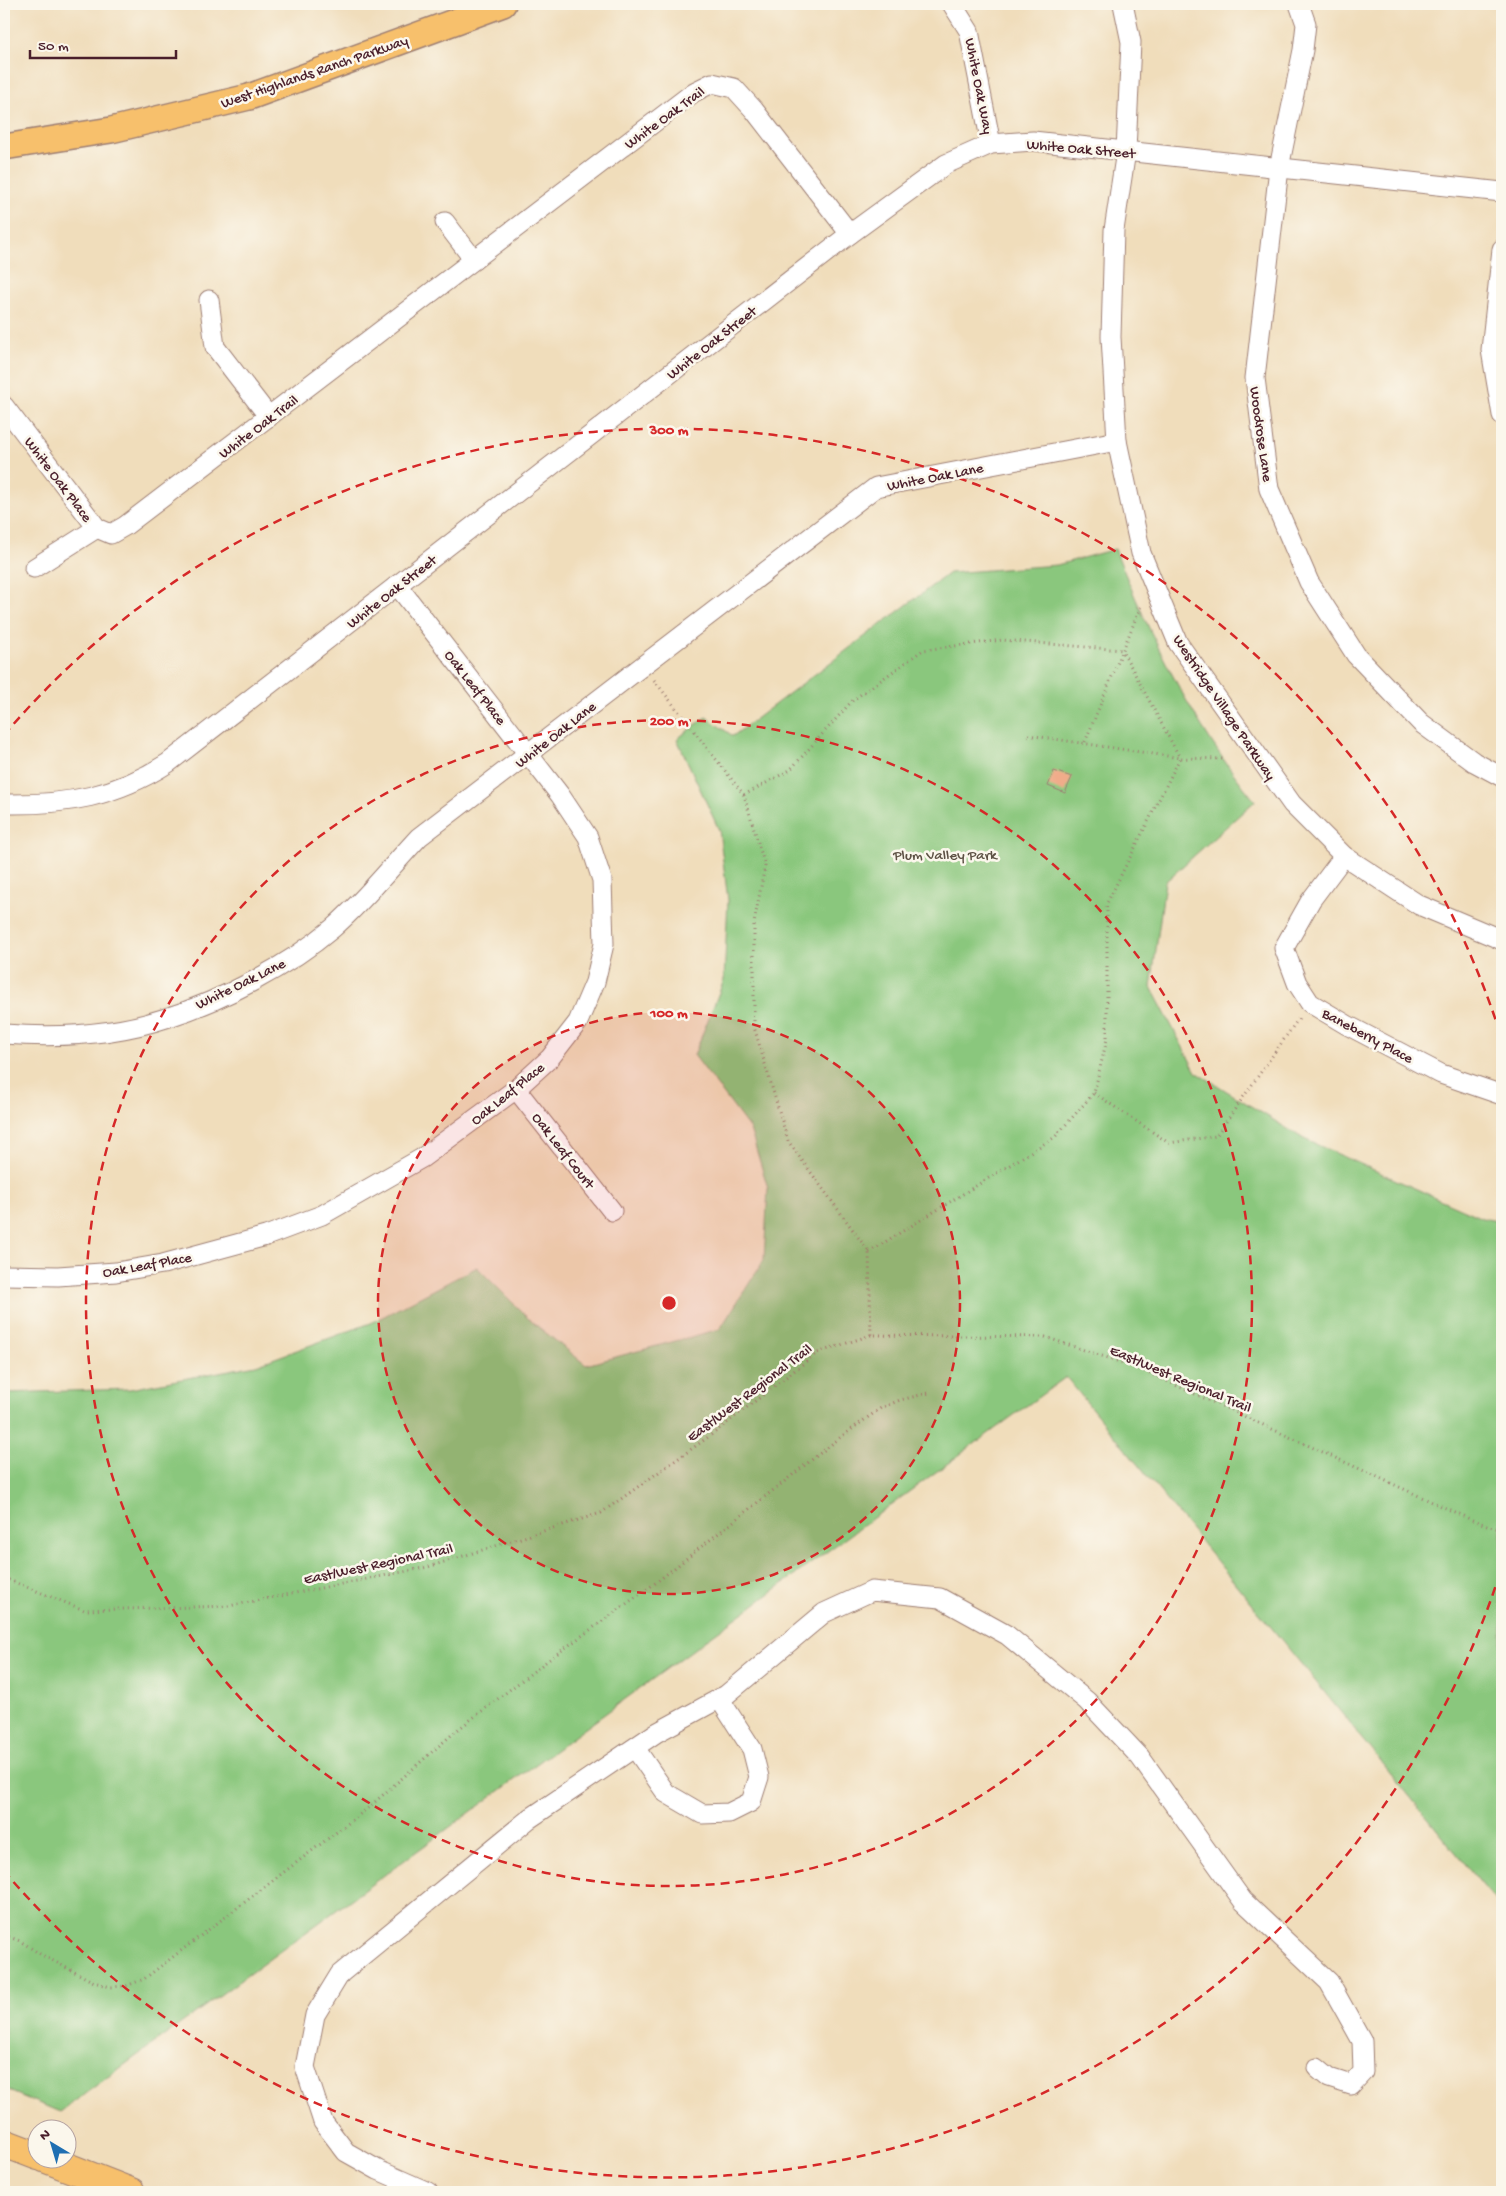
<svg xmlns="http://www.w3.org/2000/svg" width="1506" height="2196" viewBox="0 0 1506 2196" font-family="'Gochi Hand',sans-serif">
<rect width="100%" height="100%" fill="#fbf7ec"/>
<filter id="ink" filterUnits="userSpaceOnUse"><feTurbulence type="fractalNoise" baseFrequency=".02" numOctaves="2"/><feDisplacementMap in="SourceGraphic" scale="10" xChannelSelector="R" yChannelSelector="G"/><feConvolveMatrix kernelMatrix="1 2 1 2 8 2 1 2 1" color-interpolation-filters="sRGB"/></filter>
<filter id="wash" filterUnits="userSpaceOnUse"><feTurbulence type="fractalNoise" baseFrequency=".0096" numOctaves="4" result="noise"/><feDisplacementMap in="SourceGraphic" scale="20" xChannelSelector="R" yChannelSelector="G"/><feGaussianBlur stdDeviation="1.12" result="paint"/><feColorMatrix in="noise" values="0 0 0 0 0 0 0 0 0 0 0 0 0 0 0 0 0 1.4 0 .05"/><feComposite in="paint" operator="in"/></filter>
<g filter="url(#wash)">
<rect width="100%" height="100%" fill="#f0ddbb"/>
<!-- green -->
<path fill="#8ac77d" stroke="#6a7354" d="M1115,549C1150,637 1194,727 1255,801L1165,882L1151,987L1196,1072L1304,1139L1482,1218L1502,1222V1909L1066,1377L60,2112L4,2089V1393L130,1389L256,1365L371,1323L477,1267L531,1321L586,1365L720,1329L764,1260L768,1188L750,1129L694,1055L724,980L728,900L719,830L677,739L706,717L733,736L949,573L1057,565Z"/>
<g id="blocks">
<!-- building -->
<polygon fill="#f0ac8a" points="1054,771 1072,777 1065,793 1048,786"/>
</g>
</g>
<g filter="url(#ink)">
<use href="#blocks" fill-opacity="0" stroke="#9d7e73" stroke-width="1"/>
<g fill="none" stroke-linecap="round" stroke-linejoin="round">
<defs>
<g id="minor">
<polyline points="952,4 969,31 991,144"/>
<polyline points="1123,4 1131,42 1126,151 1114,230 1111,337 1117,441 1141,553 1178,643 1292,804 1344,856 1419,905 1502,940"/>
<polyline points="1299,4 1306,24 1303,50 1279,168 1255,378 1269,489 1309,582 1356,655 1421,723 1474,762 1502,777"/>
<polyline points="445,222 474,260"/>
<polyline points="1502,249 1491,350 1502,415"/>
<polyline points="209,300 215,347 269,417"/>
<polyline points="4,406 97,528"/>
<polyline points="97,528 111,534 125,526 694,92 712,83 734,88 754,110 850,234"/>
<polyline points="34,568 97,528"/>
<path d="M4,804C66,805 115,797 168,763L850,234L946,164L991,144L1033,141L1502,192"/>
<polyline points="1344,856 1311,900 1284,948 1297,983 1310,1003 1347,1025 1441,1074 1502,1095"/>
<path d="M4,1034C57,1038 115,1035 166,1018C223,1000 287,967 333,928C364,901 391,867 419,837L876,487L1117,441"/>
<polyline points="516,1089 612,1211"/>
<polyline points="4,1275 58,1276 116,1272 163,1264 266,1236 322,1215 422,1158 516,1089 550,1058 578,1022 595,982 604,944 602,880 588,837 560,795 397,585"/>
<polyline points="635,1748 666,1793 702,1814 729,1813 751,1802 759,1777 752,1749 719,1698"/>
<polyline points="428,2192 378,2170 346,2152 323,2122 305,2067 315,2015 340,1974 529,1819 656,1733 726,1695 824,1613 872,1591 940,1598 1007,1635 1087,1701 1140,1757 1243,1901 1329,1982 1362,2041 1363,2072 1351,2085 1329,2078 1317,2068"/>
</g>
<polyline id="major" points="4,147 111,130 249,97 503,4"/>
<g id="highway">
<polyline points="4,2143 38,2156"/>
<polyline points="44,2158 131,2192"/>
</g>
</defs>
<!-- minor casing -->
<use href="#minor" stroke="#9d7e73" stroke-width="21"/>
<!-- major casing -->
<use href="#major" stroke="#9d7e73" stroke-width="28"/>
<!-- highway casing -->
<use href="#highway" stroke="#9d7e73" stroke-width="30"/>
<!-- path -->
<g stroke="#9d7e73" stroke-width="3" stroke-dasharray="1 4" stroke-linecap="butt">
<polyline points="654,680 744,795 765,866 754,923 754,1027 788,1141 869,1252 871,1335"/>
<polyline points="1028,735 1180,758 1226,759"/>
<polyline points="1085,742 1141,606"/>
<polyline points="744,795 790,770 853,700 923,650 1002,640 1122,650"/>
<polyline points="1094,1093 1169,1143 1216,1136 1299,1018"/>
<polyline points="869,1252 1055,1137 1094,1093 1107,1039 1107,903 1180,758 1122,650"/>
<polyline points="4,1578 84,1610 229,1606 428,1567 601,1513 714,1433 817,1353 871,1335 1045,1337 1138,1368 1472,1520 1502,1530"/>
<polyline points="4,1935 20,1941 40,1954 94,1982 110,1987 126,1986 144,1979 368,1808 456,1731 547,1661 654,1584 842,1436 881,1408 900,1400 929,1393"/>
</g>
<!-- minor -->
<use href="#minor" stroke="#fff" stroke-width="19"/>
<!-- major -->
<use href="#major" stroke="#f7c06c" stroke-width="25"/>
<!-- highway -->
<use href="#highway" stroke="#f7c06c" stroke-width="28"/>
</g>
</g>
<!-- distance rings -->
<circle cx="669" cy="1303" r="291" fill="#d62828" fill-opacity=".12"/>
<g fill="none" stroke="#d62828" stroke-width="2.5" stroke-dasharray="9 6">
<circle cx="669" cy="1303" r="291"/>
<circle cx="669" cy="1303" r="583"/>
<path d="M1500 1573A874 874 0 0 1 4 1871M4 735A874 874 0 0 1 1500 1033"/>
</g>
<g text-anchor="middle" stroke-width="5" stroke-linejoin="round" paint-order="stroke">
<!-- street labels -->
<g font-size="15" fill="#4a1f2b" stroke="#fbf7ec">
<text transform="translate(314 71) rotate(-19)" y="5">West Highlands Ranch Parkway</text>
<text transform="translate(980 86) rotate(79)" y="5">White Oak Way</text>
<text transform="translate(664 117) rotate(-36)" y="5">White Oak Trail</text>
<text transform="translate(1081 148) rotate(5)" y="5">White Oak Street</text>
<text transform="translate(711 342) rotate(-38)" y="5">White Oak Street</text>
<text transform="translate(258 426) rotate(-37)" y="5">White Oak Trail</text>
<text transform="translate(1262 434) rotate(82)" y="5">Woodrose Lane</text>
<text transform="translate(935 476) rotate(-11)" y="5">White Oak Lane</text>
<text transform="translate(59 479) rotate(53)" y="5">White Oak Place</text>
<text transform="translate(391 591) rotate(-38)" y="5">White Oak Street</text>
<text transform="translate(476 687) rotate(52)" y="5">Oak Leaf Place</text>
<text transform="translate(1225 707) rotate(56)" y="5">Westridge Village Parkway</text>
<text transform="translate(555 734) rotate(-38)" y="5">White Oak Lane</text>
<text transform="translate(240 983) rotate(-26)" y="5">White Oak Lane</text>
<text transform="translate(1368 1035) rotate(28)" y="5">Baneberry Place</text>
<text transform="translate(507 1093) rotate(-39)" y="5">Oak Leaf Place</text>
<text transform="translate(564 1150) rotate(52)" y="5">Oak Leaf Court</text>
<text transform="translate(147 1264) rotate(-10)" y="5">Oak Leaf Place</text>
<text transform="translate(1181 1378) rotate(23)" y="5">East/West Regional Trail</text>
<text transform="translate(749 1392) rotate(-37)" y="5">East/West Regional Trail</text>
<text transform="translate(378 1563) rotate(-12)" y="5">East/West Regional Trail</text>
</g>
<!-- park labels -->
<g font-size="15" fill="#5d5144" stroke="#fbf7ec">
<text x="945" y="859">Plum Valley Park</text>
</g>
</g>
<circle cx="669" cy="1303" r="8" fill="#d62828" stroke="#fbf7ec" stroke-width="2.5"/>
<g font-size="15" text-anchor="middle" font-weight="bold" fill="#d62828" stroke="#fbf7ec" stroke-width="5" stroke-linejoin="round" paint-order="stroke">
<text x="669" y="434">300 m</text>
<text x="669" y="725">200 m</text>
<text x="669" y="1017">100 m</text>
</g>
<!-- margin -->
<rect width="1506" height="2196" fill="none" stroke="#fbf7ec" stroke-width="20"/>
<!-- north arrow -->
<g transform="translate(52 2144) rotate(322)"><circle r="24" fill="#fbf7ec" stroke="#b4a19f"/>
<path d="M0-4L9 19L0 12L-9 19Z" fill="#1f6fb2"/>
<text y="-8" font-size="14" font-weight="bold" text-anchor="middle" fill="#4a1f2b">N</text>
</g>
<!-- scale -->
<path d="M30 50v8h146v-8" fill="none" stroke="#4a1f2b" stroke-width="2.5"/>
<text x="38" y="50" font-size="15" fill="#4a1f2b" stroke="#fbf7ec" stroke-width="4" paint-order="stroke">50 m</text>
</svg>
